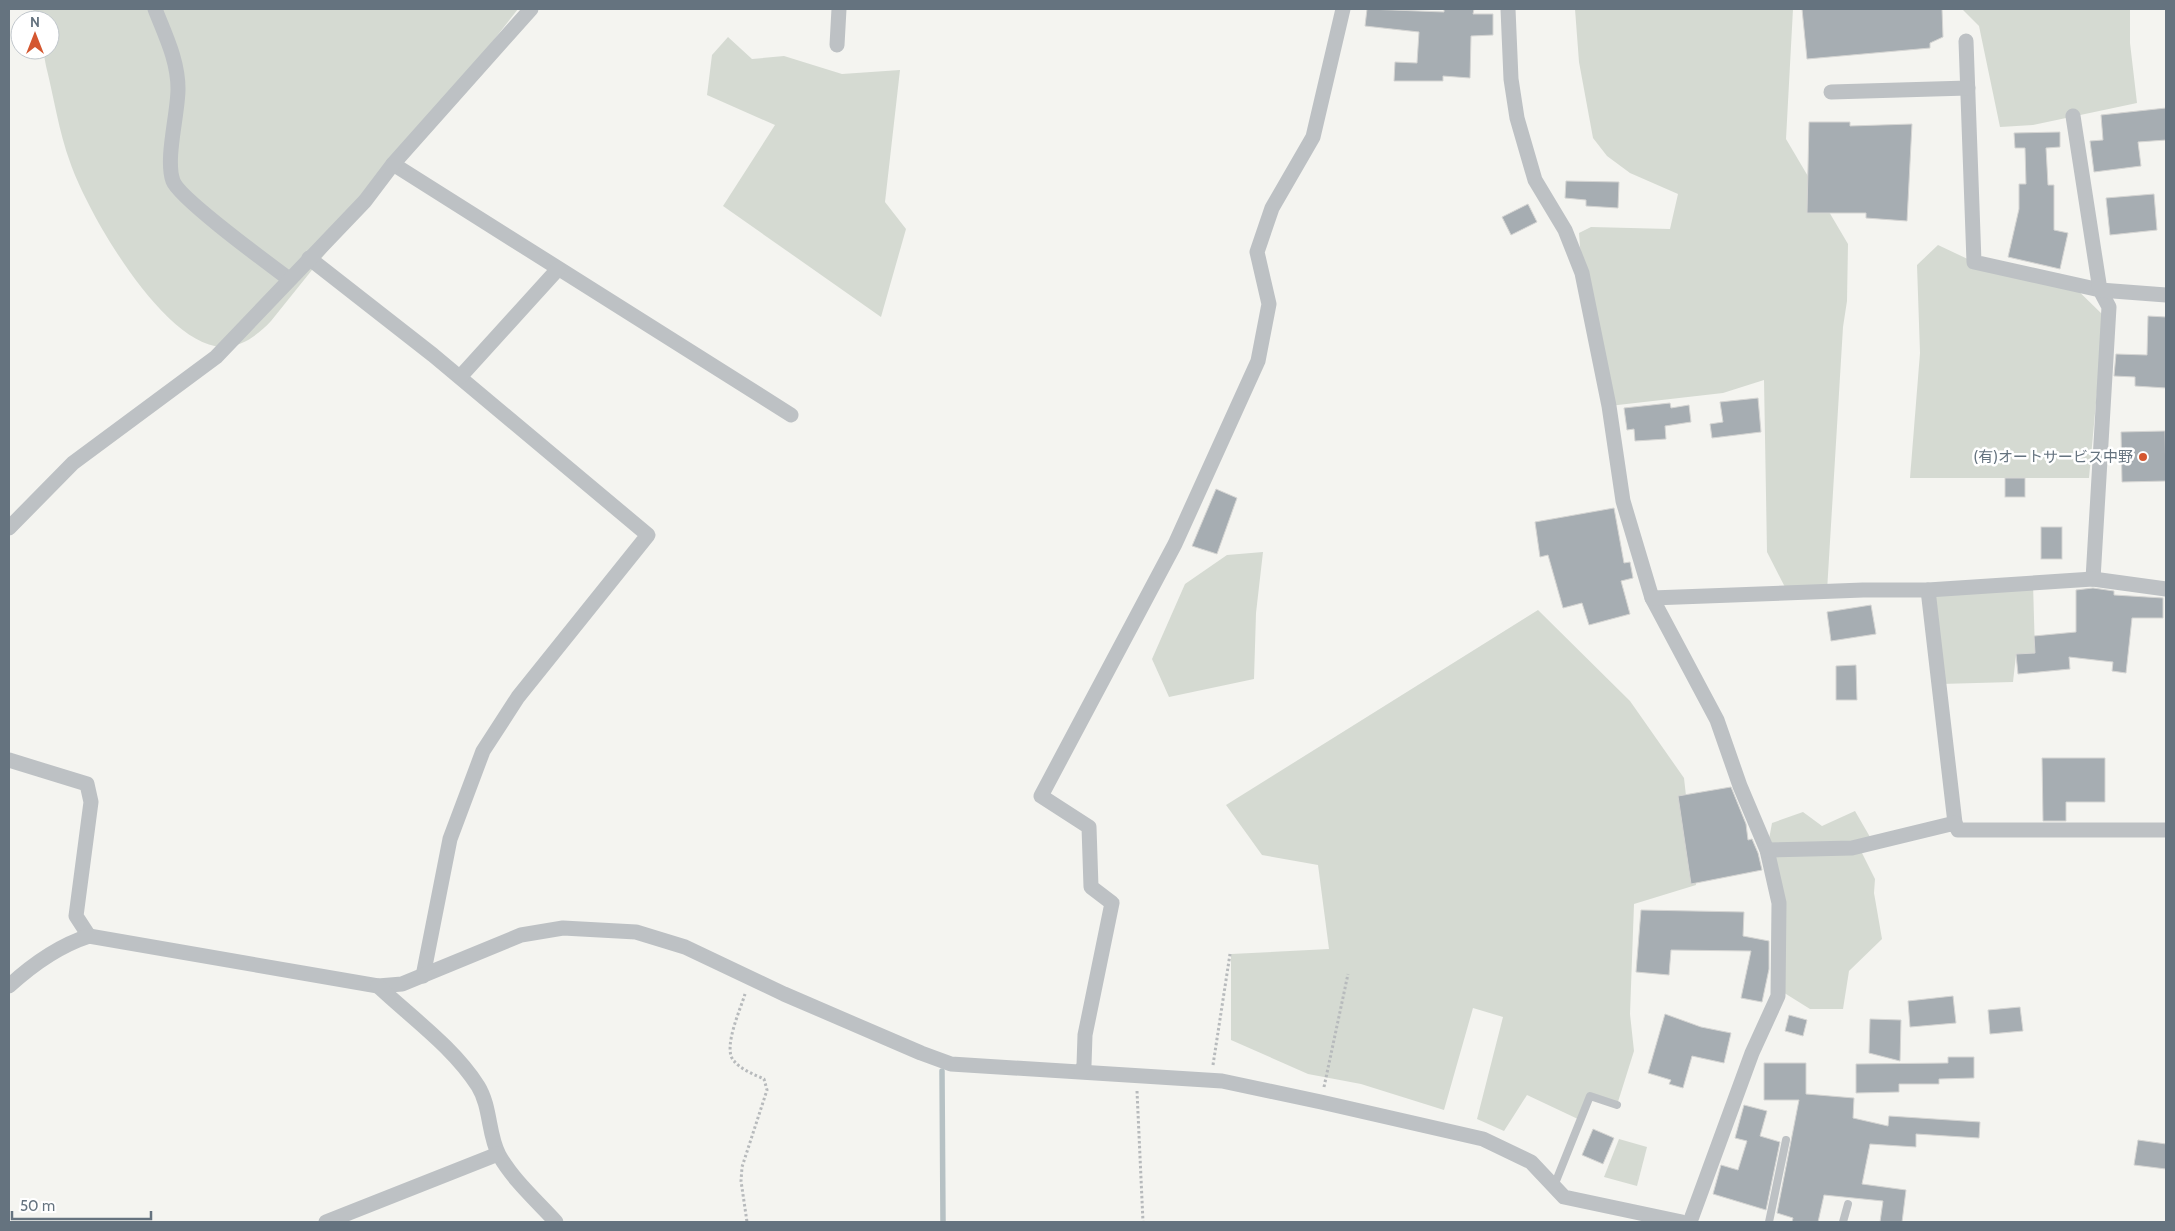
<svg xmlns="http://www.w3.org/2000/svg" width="2175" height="1231" viewBox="0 0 2175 1231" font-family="Cabin,'Noto Sans JP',sans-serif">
<rect width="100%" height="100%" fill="#f4f4f0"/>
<!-- green -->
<g fill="#d5dad2">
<path d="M33,9H518L394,168L271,321C259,334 241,348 222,347C163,345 87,212 70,162C59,132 54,98 46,66L43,50H50V20H36Z"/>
<polygon points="1575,9 1793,9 1786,139 1848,244 1847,301 1843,327 1827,591 1788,593 1767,552 1764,380 1723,393 1609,406 1582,273 1579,233 1591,227 1670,229 1678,194 1630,173 1607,156 1593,138 1579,62"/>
<polygon points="1962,9 2130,9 2130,43 2137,103 2033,125 2000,127 1979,26"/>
<polygon points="728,37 752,59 784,56 842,74 900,70 885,202 906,229 881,317 723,206 775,125 707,95 712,55"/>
<polygon points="1938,245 1974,262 2061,274 2104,316 2089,478 1910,478 1920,353 1917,265"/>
<polygon points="1263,552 1256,613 1254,679 1169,697 1152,659 1185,584 1227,555"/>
<polygon points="2033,583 2035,653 2016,655 2013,682 1940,684 1929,597"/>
<polygon points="1538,610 1630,701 1684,778 1696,885 1634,904 1630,1014 1634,1051 1617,1105 1590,1096 1580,1120 1527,1095 1504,1131 1477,1119 1503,1017 1473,1008 1444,1110 1361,1084 1308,1074 1231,1040 1231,954 1329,949 1318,865 1262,855 1226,805"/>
<polygon points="1855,811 1870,837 1859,847 1875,879 1874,893 1882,939 1849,971 1843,1009 1810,1009 1778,989 1779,903 1767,850 1772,823 1803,812 1822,826"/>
<polygon points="1619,1139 1647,1147 1637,1186 1604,1177"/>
</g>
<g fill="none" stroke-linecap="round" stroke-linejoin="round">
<!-- stream -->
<polyline stroke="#b6c1c4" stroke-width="5.5" points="942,1071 943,1222"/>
</g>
<!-- building -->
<g fill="#a6adb2" stroke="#d5d5d3">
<polygon points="1367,9 1444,12 1444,9 1474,9 1473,14 1493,14 1493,35 1471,36 1470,78 1443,76 1443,81 1394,81 1395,62 1417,63 1419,32 1365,26"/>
<polygon points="1802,9 1942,9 1943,37 1930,43 1930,48 1807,59"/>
<polygon points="2166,108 2166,140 2138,142 2141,166 2094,172 2090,141 2103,140 2101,115"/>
<polygon points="1809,122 1850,122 1850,126 1912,124 1907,221 1866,218 1866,213 1807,213"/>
<polygon points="2060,132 2060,147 2046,148 2048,185 2054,185 2054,230 2068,233 2060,269 2008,257 2019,209 2019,184 2026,184 2025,148 2015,148 2014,133"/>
<polygon points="1566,181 1619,182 1618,208 1586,206 1586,200 1565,198"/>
<polygon points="2154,194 2157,230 2110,235 2106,198"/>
<polygon points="1528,204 1537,222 1511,235 1502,217"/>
<polygon points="2148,316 2166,317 2166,388 2135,386 2135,377 2114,376 2116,354 2147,355"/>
<polygon points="1758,398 1761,432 1712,438 1710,424 1723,422 1720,402"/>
<polygon points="1670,403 1671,408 1689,405 1691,422 1665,426 1666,439 1635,441 1634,429 1627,430 1624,408"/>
<polygon points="2165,431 2166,481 2122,482 2121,432"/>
<rect x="2005" y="478" width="20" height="19"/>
<polygon points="1216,489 1237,498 1217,554 1192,546"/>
<polygon points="1614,508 1624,563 1630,562 1633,578 1621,581 1630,614 1589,625 1582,603 1563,608 1548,555 1540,557 1535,522"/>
<rect x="2041" y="527" width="21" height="32"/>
<polygon points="2093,588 2114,591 2114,595 2163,598 2163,618 2132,618 2126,673 2112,671 2113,662 2069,657 2070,669 2018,674 2016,654 2035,653 2034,636 2076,632 2076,590"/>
<polygon points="1871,605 1876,634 1831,641 1827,612"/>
<polygon points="1856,665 1857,700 1836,700 1836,666"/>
<polygon points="2042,758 2105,758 2105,802 2066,802 2066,821 2043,821"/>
<polygon points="1731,787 1746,824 1748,840 1752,839 1758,853 1762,870 1691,884 1678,796"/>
<polygon points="1641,910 1744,912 1743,936 1769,941 1769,969 1762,1002 1741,998 1751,951 1671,950 1669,975 1636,972"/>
<polygon points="1953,996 1956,1023 1910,1027 1908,1001"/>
<polygon points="2020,1007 2023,1031 1990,1034 1988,1010"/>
<polygon points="1665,1014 1701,1027 1731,1033 1724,1063 1692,1056 1683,1088 1669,1084 1671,1080 1648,1073"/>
<polygon points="1789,1015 1807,1020 1803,1036 1785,1031"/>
<polygon points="1870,1019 1901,1020 1900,1061 1869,1053"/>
<polygon points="1948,1057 1974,1057 1974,1078 1939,1079 1939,1084 1899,1084 1899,1092 1856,1093 1856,1064 1948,1063"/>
<polygon points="1764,1063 1806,1063 1806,1094 1854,1098 1853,1118 1888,1126 1889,1116 1980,1122 1979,1138 1916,1134 1916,1147 1870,1144 1862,1184 1906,1190 1902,1222 1880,1222 1883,1201 1824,1195 1818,1222 1792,1222 1793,1218 1777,1213 1799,1100 1764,1100"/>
<polygon points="1744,1105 1767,1111 1760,1136 1780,1142 1766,1210 1713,1194 1721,1165 1738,1170 1747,1141 1735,1138"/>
<polygon points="1593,1129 1614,1138 1603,1164 1582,1155"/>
<polygon points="2138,1140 2166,1144 2166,1169 2134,1165"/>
</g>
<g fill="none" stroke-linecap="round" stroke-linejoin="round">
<!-- path -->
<g stroke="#b7babc" stroke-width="3" stroke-dasharray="2.5 2.5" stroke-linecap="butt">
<path d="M745,994C741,1008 722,1049 734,1061C740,1069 755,1075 764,1079L767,1090L742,1167L741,1181L747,1222"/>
<polyline points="1213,1065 1230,954"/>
<polyline points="1324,1087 1348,974"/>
<polyline points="1137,1091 1143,1222"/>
</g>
<!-- service -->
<g stroke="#bdc1c4" stroke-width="8">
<polyline points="1554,1186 1590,1096 1617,1105"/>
<polyline points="1769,1222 1786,1140"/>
<polyline points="1843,1222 1848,1204"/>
</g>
<!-- minor -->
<g stroke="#bdc1c4" stroke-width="15">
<path d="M155,9C165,35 178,60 178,89C178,114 165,159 173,181C179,198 269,264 289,279"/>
<polyline points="1508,9 1511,79 1517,118 1535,180 1565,230 1582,273 1609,406 1623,501 1652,598 1717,720 1740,786 1767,850 1779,903 1778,996 1752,1053 1690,1222"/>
<polyline points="1966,41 1974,262 2100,290 2109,307 2093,579"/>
<polyline points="837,45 839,9"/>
<polyline points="1831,92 1968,88"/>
<polyline points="2073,116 2100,290 2166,295"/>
<polyline points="393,164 791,415"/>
<polyline points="309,258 433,355 648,535 518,697 483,751 450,839 423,976"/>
<polyline points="460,377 558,269"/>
<polyline points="9,528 73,463 216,357 365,201 393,164 531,9"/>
<polyline points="1928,590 1955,823"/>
<polyline points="1652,598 1863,590 1928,590 2093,579 2166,589"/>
<polyline points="9,760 87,784 91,802 76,916 89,936"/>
<polyline points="1767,850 1852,848 1955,823 1958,830 2166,830"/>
<path d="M9,986C33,964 58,946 89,936L378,986L402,984L521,935L563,928L636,932L685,947L784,994L921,1053L951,1064L1222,1081L1321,1102L1483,1139L1531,1162L1564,1197L1682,1222"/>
<path d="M378,986C412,1018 453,1047 478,1086C491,1107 488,1135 499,1155C513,1180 537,1201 556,1222"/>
<polyline points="1081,1071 1084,1065 1085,1035 1112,903 1091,887 1089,827 1041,796 1175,544 1258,361 1269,304 1257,252 1272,208 1313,137 1343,9"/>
<polyline points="326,1222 498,1154"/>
</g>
</g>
<!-- markers -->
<circle fill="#d45730" stroke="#fff" stroke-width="2" cx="2143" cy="457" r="5"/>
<g text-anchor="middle" stroke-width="5" stroke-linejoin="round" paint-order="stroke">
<!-- poi labels -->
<g font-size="15" fill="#65737f" stroke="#fff" text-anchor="end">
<text x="2133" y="462">(有)オートサービス中野</text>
</g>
</g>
<!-- border -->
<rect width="2175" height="1231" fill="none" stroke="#65737f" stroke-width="20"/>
<!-- north arrow -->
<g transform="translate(35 35)"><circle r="24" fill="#ffffff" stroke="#c1c7cc"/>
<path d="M0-4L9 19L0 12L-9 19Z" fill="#d45730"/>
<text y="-8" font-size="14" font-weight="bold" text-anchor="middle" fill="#65737f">N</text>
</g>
<!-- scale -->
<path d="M12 1211v8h139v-8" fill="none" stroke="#65737f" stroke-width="2.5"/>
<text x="20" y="1211" font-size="15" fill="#65737f" stroke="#ffffff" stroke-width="4" paint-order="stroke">50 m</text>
</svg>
